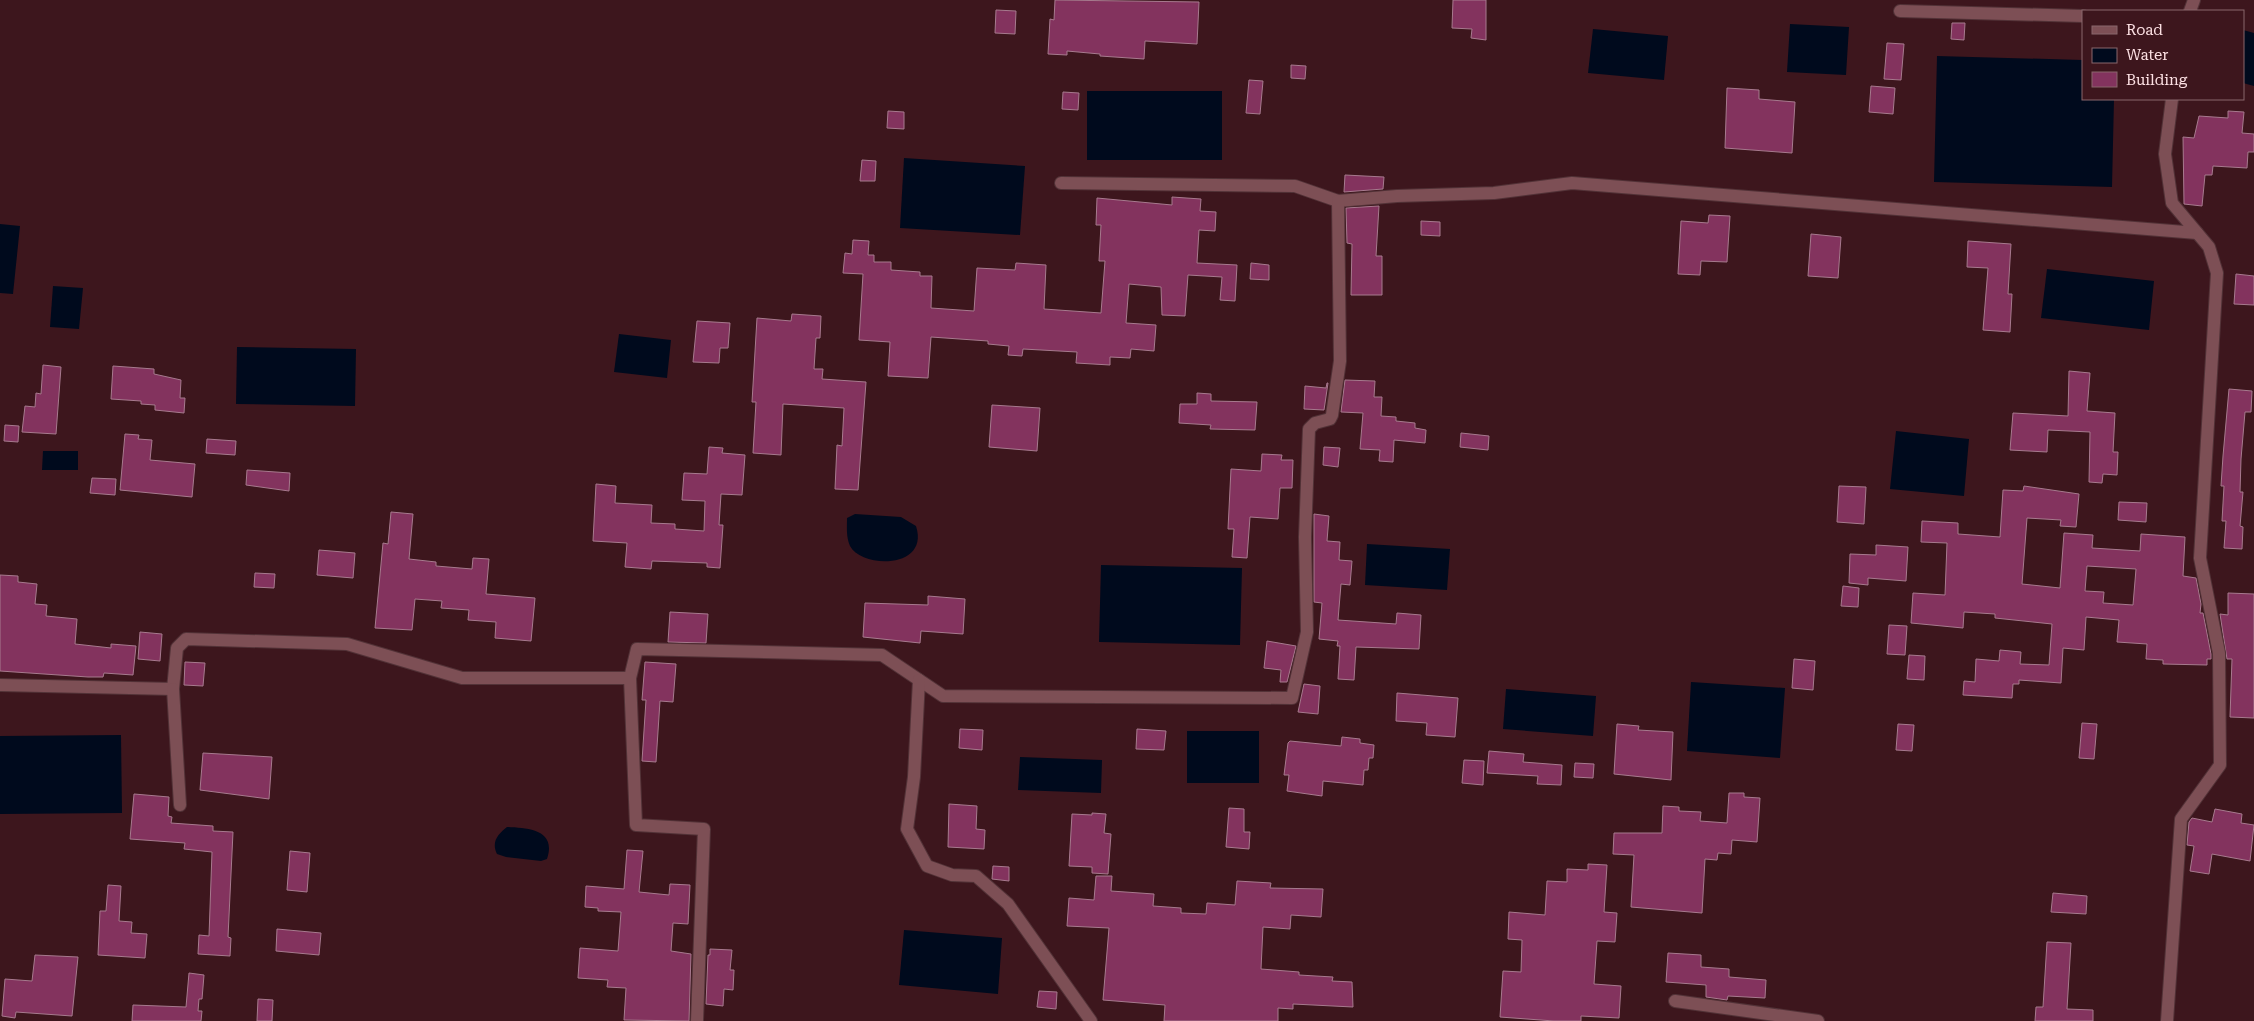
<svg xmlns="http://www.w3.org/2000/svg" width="2254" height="1021" viewBox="0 0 2254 1021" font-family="'Roboto Serif',serif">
<rect width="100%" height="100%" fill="#3d161d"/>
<!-- water -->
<g fill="#000a1d">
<polygon points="1790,24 1849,27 1846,75 1787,72"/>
<polygon points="1593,29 1668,36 1664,80 1588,73"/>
<polygon points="2243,30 2254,33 2254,86 2243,83"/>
<polygon points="1937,56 2083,60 2083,99 2114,99 2112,187 1934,182"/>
<rect x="1087" y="91" width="135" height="69"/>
<polygon points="904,158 1025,166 1020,235 900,228"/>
<polygon points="0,224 20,226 13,294 0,293"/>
<polygon points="2047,269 2154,281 2149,330 2041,318"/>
<polygon points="53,286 83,288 79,329 50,327"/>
<polygon points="619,334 671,340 667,378 614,372"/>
<polygon points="237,347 356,349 355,406 236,404"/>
<polygon points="1896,431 1969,439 1964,496 1890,489"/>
<polygon points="43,451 78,451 78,470 42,470"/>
<path d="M855,514L901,517L916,526C930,569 862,569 850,546C846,537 847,527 847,518Z"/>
<polygon points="1367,544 1450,549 1447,590 1365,585"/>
<polygon points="1101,565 1242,568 1240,645 1099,642"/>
<polygon points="1691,682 1785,688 1780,758 1687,751"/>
<polygon points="1506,689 1596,696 1593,736 1503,729"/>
<rect x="1187" y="731" width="72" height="52"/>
<polygon points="121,735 122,813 0,814 0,736"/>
<polygon points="1020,757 1102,760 1101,793 1018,790"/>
<path d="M507,827C527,828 557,829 547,859L541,861L506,857L497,854C491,842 498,834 507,827Z"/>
<polygon points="904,930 1002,938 998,994 899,985"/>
</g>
<!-- building -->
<g fill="#83335e" stroke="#a77a8e" fill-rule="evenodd">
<polygon points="1055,0 1199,2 1197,44 1145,41 1144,59 1100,56 1100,54 1067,51 1067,55 1048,54 1050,19 1054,20"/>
<polygon points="1453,0 1486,0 1486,40 1471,38 1472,29 1452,28"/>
<polygon points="996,10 1016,11 1015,34 995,33"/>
<polygon points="1952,23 1965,23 1964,40 1951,39"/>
<polygon points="1887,43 1904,44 1901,80 1884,79"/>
<polygon points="1291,65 1306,66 1305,79 1291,78"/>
<polygon points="1249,80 1263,81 1260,114 1246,113"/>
<polygon points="1871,86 1895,88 1893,114 1869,112"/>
<polygon points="1727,88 1759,90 1759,99 1795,102 1792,153 1725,148"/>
<polygon points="1063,92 1079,93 1078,110 1062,109"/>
<polygon points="888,111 904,112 904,129 887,128"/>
<polygon points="2228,111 2244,112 2242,133 2254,134 2254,152 2248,152 2247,168 2213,166 2212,175 2205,175 2202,206 2184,204 2183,137 2194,138 2199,116 2228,118"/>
<polygon points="862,160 876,161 875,181 860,181"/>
<polygon points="1345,175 1384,177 1383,189 1344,192"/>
<polygon points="1172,197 1201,199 1200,211 1216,212 1215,231 1199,230 1197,263 1237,265 1235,301 1220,300 1222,277 1188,275 1185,316 1162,315 1161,287 1129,284 1126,323 1156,325 1154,351 1131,349 1130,358 1110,357 1110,365 1076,363 1077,352 1023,349 1022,356 1008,355 1009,346 988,344 988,341 931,337 928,378 888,376 890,342 859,340 863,274 843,273 845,253 852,254 853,240 869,241 868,255 874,255 874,262 891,262 891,270 920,272 920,276 932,276 931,308 974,311 977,268 1015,270 1016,263 1046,265 1044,309 1101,313 1105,261 1099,261 1101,225 1096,225 1097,198 1172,205"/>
<polygon points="1379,206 1376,256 1382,256 1382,295 1351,295 1352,244 1347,243 1346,208"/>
<polygon points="1709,215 1730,216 1727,262 1701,261 1700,275 1678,274 1681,221 1708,223"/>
<polygon points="1421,221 1440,222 1440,236 1421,235"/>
<polygon points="1811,234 1841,237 1838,278 1808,276"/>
<polygon points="1968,241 2011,244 2008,294 2012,294 2010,332 1983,330 1988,268 1967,267"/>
<polygon points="1251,263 1269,265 1269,280 1250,279"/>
<polygon points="2236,274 2254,276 2254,305 2234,304"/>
<polygon points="792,314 821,316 820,338 816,338 814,369 823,369 822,379 866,382 858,490 835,489 837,445 842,446 844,408 783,404 781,455 753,453 756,402 752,402 757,318 791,321"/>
<polygon points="697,321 730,323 728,348 720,348 719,363 693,362"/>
<polygon points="43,365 61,367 56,434 22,432 25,406 35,407 36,393 41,394"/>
<polygon points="113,366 154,369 154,374 181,380 180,398 185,398 184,413 155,410 155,405 141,404 141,401 111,399"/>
<polygon points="2069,371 2090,373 2087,411 2115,413 2113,452 2118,452 2117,475 2103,474 2102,483 2089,482 2090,432 2048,430 2047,452 2010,450 2013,413 2068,416"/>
<polygon points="1345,380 1375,381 1374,397 1382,397 1381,416 1396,417 1396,421 1415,423 1415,428 1426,430 1425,443 1394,440 1393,462 1379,461 1380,450 1360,449 1363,413 1341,412"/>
<polygon points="1327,383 1328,383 1324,410 1304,409 1305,386 1326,388"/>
<polygon points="2229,389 2252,391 2251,412 2245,412 2241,459 2240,492 2243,492 2240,526 2243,527 2242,549 2224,548 2226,521 2222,521 2224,486 2221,486 2223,456"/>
<polygon points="1197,393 1211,394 1211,401 1257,402 1255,430 1210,429 1211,425 1179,423 1180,404 1197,404"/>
<polygon points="992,405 1040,408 1037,451 989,447"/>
<polygon points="5,425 19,426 18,442 4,441"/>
<polygon points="1461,433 1489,436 1488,450 1460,447"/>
<polygon points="125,434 139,435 138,439 152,440 150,460 195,464 192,497 120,490"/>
<polygon points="207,439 236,441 235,455 206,453"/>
<polygon points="709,447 723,448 722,453 745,455 742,495 721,494 719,525 723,525 720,568 707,567 707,563 652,561 651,569 625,567 627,543 593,541 596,484 616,486 615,503 652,505 651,523 675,524 675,529 704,531 705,501 682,500 684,473 707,474"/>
<polygon points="1324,447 1340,448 1338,467 1323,465"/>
<polygon points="1262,454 1282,455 1281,460 1293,460 1292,488 1280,488 1278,519 1250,517 1247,558 1232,557 1234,529 1228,529 1231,469 1261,471"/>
<polygon points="247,470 290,473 289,491 246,485"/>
<polygon points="92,478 116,479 115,495 90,493"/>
<polygon points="1839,486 1866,487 1864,524 1837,522"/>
<path d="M2024,486L2079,494L2076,527L2060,526L2061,520L2027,518L2022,584L2060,588L2064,533L2093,535L2092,548L2140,551L2141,534L2185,537L2183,576L2196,578L2201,604L2200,613H2203L2211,654V659H2207V665L2163,664V660L2146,659L2147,644L2117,642L2119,620L2086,617L2084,650L2063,648L2061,683L2019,680V684H2013L2012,698L1963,695L1964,681L1975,682L1976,659L1999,661L2000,650L2021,652L2020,664L2049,665L2052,624L1995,618V614L1964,612L1963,628L1911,623L1913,593L1945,595L1947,543L1921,542L1922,521L1958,523V534L2000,537L2003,490L2023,491ZM2087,566L2136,569L2133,605L2103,603L2104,592L2085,591Z"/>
<polygon points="2119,502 2147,503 2146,522 2118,520"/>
<polygon points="391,512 413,514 409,559 436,562 436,566 472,569 473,558 489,559 486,594 535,598 531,641 495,638 496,622 468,620 469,610 441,608 442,601 415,599 412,630 375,628 383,543 388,544"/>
<polygon points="1314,514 1329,516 1327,541 1340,542 1339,560 1352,561 1350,585 1341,584 1338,620 1396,624 1397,613 1421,615 1419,649 1356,647 1354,680 1338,679 1340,646 1337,646 1338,641 1319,639 1322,603 1314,602"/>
<polygon points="1876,545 1908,547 1906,581 1868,578 1868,585 1849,583 1850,554 1876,555"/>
<polygon points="319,550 355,553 353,578 317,575"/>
<polygon points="255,573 275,574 274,588 254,587"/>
<polygon points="0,575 18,576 18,582 37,584 35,604 47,605 46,616 77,619 75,644 111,648 111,644 136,646 133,675 104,673 103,677 88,677 0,671"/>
<polygon points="1843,586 1859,588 1858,607 1841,606"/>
<polygon points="2228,593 2254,594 2254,718 2230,717 2232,659 2227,659 2220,614 2228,615"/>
<polygon points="928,596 965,599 963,634 921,631 920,643 863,637 865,603 928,605"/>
<polygon points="670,612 708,614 706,643 668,642"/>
<polygon points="1889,625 1907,626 1905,655 1887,654"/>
<polygon points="140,632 162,634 160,661 138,659"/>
<polygon points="1267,641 1296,646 1287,682 1280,682 1281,670 1264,668"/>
<polygon points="1909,655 1925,656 1924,680 1907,679"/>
<polygon points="1794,659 1815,661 1813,690 1792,688"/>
<polygon points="185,662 205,663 203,686 184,685"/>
<polygon points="645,662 676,664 673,702 660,701 656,762 642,761 646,700 642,700"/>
<polygon points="1304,684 1320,686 1318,714 1298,712"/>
<polygon points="1397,693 1458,698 1455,737 1426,735 1427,723 1396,721"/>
<polygon points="2082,723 2097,724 2094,759 2079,758"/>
<polygon points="1617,724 1639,726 1638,730 1673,732 1671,780 1614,774"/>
<polygon points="1898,724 1914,725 1912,751 1896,750"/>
<polygon points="960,729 983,730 982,750 959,748"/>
<polygon points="1137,729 1166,731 1164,750 1136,749"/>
<polygon points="1342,737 1360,739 1360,743 1374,745 1373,758 1369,758 1368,770 1364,770 1363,785 1323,781 1322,796 1287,791 1289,775 1284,775 1288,743 1290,741 1341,746"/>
<polygon points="1489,751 1524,754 1523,762 1562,765 1561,785 1537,784 1538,776 1487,773"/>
<polygon points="203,753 272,757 269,799 200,790"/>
<polygon points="1464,760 1484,761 1483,785 1462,783"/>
<polygon points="1575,763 1594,764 1593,778 1574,777"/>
<polygon points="1729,793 1744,793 1744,797 1760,798 1757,842 1732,840 1731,854 1718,853 1717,860 1705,859 1702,913 1631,907 1634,855 1613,854 1614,833 1662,833 1663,806 1679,807 1679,811 1701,812 1700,821 1727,823"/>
<polygon points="134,794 169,797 168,816 172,817 171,823 213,826 213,831 233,832 228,937 231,938 230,956 198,954 199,935 209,936 212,852 184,849 185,843 130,839"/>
<polygon points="949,804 977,806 976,829 985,830 984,849 948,847"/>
<polygon points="1229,808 1244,809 1244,832 1250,832 1249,849 1226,847"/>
<polygon points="2215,809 2242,814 2241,823 2254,825 2250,861 2212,854 2209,874 2190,871 2194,846 2187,845 2189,822 2192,818 2212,822"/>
<polygon points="1092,813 1106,814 1104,833 1111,834 1108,874 1092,873 1092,867 1069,866 1072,814 1092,815"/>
<polygon points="627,850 643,851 639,892 669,895 670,884 690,885 688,924 673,923 671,951 691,954 689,1021 624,1020 626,988 607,987 608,980 578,978 580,948 618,951 621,912 598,911 598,908 585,907 586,886 624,889"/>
<polygon points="290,851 310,853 307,892 287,890"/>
<polygon points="1588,864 1607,865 1604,912 1617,913 1615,942 1597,941 1594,984 1621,986 1619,1018 1581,1016 1581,1021 1554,1021 1500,1017 1503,971 1521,972 1522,940 1508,939 1509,912 1545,915 1547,881 1567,882 1567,869 1588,870"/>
<polygon points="993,866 1009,867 1009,881 992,879"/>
<polygon points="1096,876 1112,876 1111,891 1154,894 1153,906 1181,908 1181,913 1206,914 1207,903 1235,905 1237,881 1271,883 1270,888 1323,889 1321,917 1291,915 1290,929 1263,927 1261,969 1299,972 1299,975 1333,977 1332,981 1352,982 1353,1007 1293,1004 1293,1009 1278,1008 1278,1021 1164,1021 1165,1005 1103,1000 1109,928 1067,926 1069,898 1094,900"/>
<polygon points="108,885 121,886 119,921 132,922 131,933 147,934 145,958 98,955 100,911 106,911"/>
<polygon points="2053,893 2087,896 2086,914 2051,912"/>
<polygon points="277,929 321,933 319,955 276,951"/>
<polygon points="2047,942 2071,943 2067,1009 2093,1010 2093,1021 2035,1021 2036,1007 2043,1007"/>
<polygon points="710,949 732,950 730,970 734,970 733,990 724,989 723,1006 706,1004 708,955 710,955"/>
<polygon points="1668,953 1701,955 1701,967 1729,969 1729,977 1766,980 1765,998 1728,996 1727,1000 1706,997 1706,985 1666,982"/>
<polygon points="35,955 78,957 72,1016 16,1012 15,1018 2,1016 5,979 32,981"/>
<polygon points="189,973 204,975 202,999 199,999 198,1011 202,1011 201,1021 132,1021 133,1005 186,1007"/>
<polygon points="1039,991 1057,992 1056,1009 1037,1007"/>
<polygon points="258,999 273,1000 272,1021 257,1021"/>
</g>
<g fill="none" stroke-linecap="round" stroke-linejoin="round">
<defs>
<g id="street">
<polyline points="1900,11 2083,16"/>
<polyline points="2190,11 2194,0"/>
<polyline points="1061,183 1295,186 1338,201 1397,196 1494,193 1572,183 2197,233"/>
<polyline points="630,678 637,649 882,655 943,696 1292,698 1307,632 1305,537 1309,429 1315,423 1330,419 1332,415 1340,361 1338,201"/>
<polyline points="919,680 914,777 907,829 927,866 952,875 976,876 1008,904 1091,1021"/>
<polyline points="0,685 173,689 177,648 186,639 347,644 462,678 630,678 636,825 704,829 697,1021"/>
<polyline points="173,689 180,805"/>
<polyline points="1675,1001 1818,1021"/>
<polyline points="2167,1021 2181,819 2220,765 2219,653 2200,558 2217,273 2209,247 2172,203 2165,154 2172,99"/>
</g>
</defs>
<!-- street casing -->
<use href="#street" stroke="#523237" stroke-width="14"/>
<!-- street -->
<use href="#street" stroke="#7d4f55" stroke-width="12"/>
</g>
<!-- legend -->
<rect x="2082" y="10" width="162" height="90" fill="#3d161d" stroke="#89676c"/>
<rect x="2092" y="26" width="25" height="8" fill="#7d4f55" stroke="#89676c"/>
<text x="2126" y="35" font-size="15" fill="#fce0e3">Road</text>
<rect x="2092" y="48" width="25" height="15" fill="#000a1d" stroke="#89676c"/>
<text x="2126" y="60" font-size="15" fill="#fce0e3">Water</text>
<rect x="2092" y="72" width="25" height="15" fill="#83335e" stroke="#89676c"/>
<text x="2126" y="85" font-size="15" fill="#fce0e3">Building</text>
</svg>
